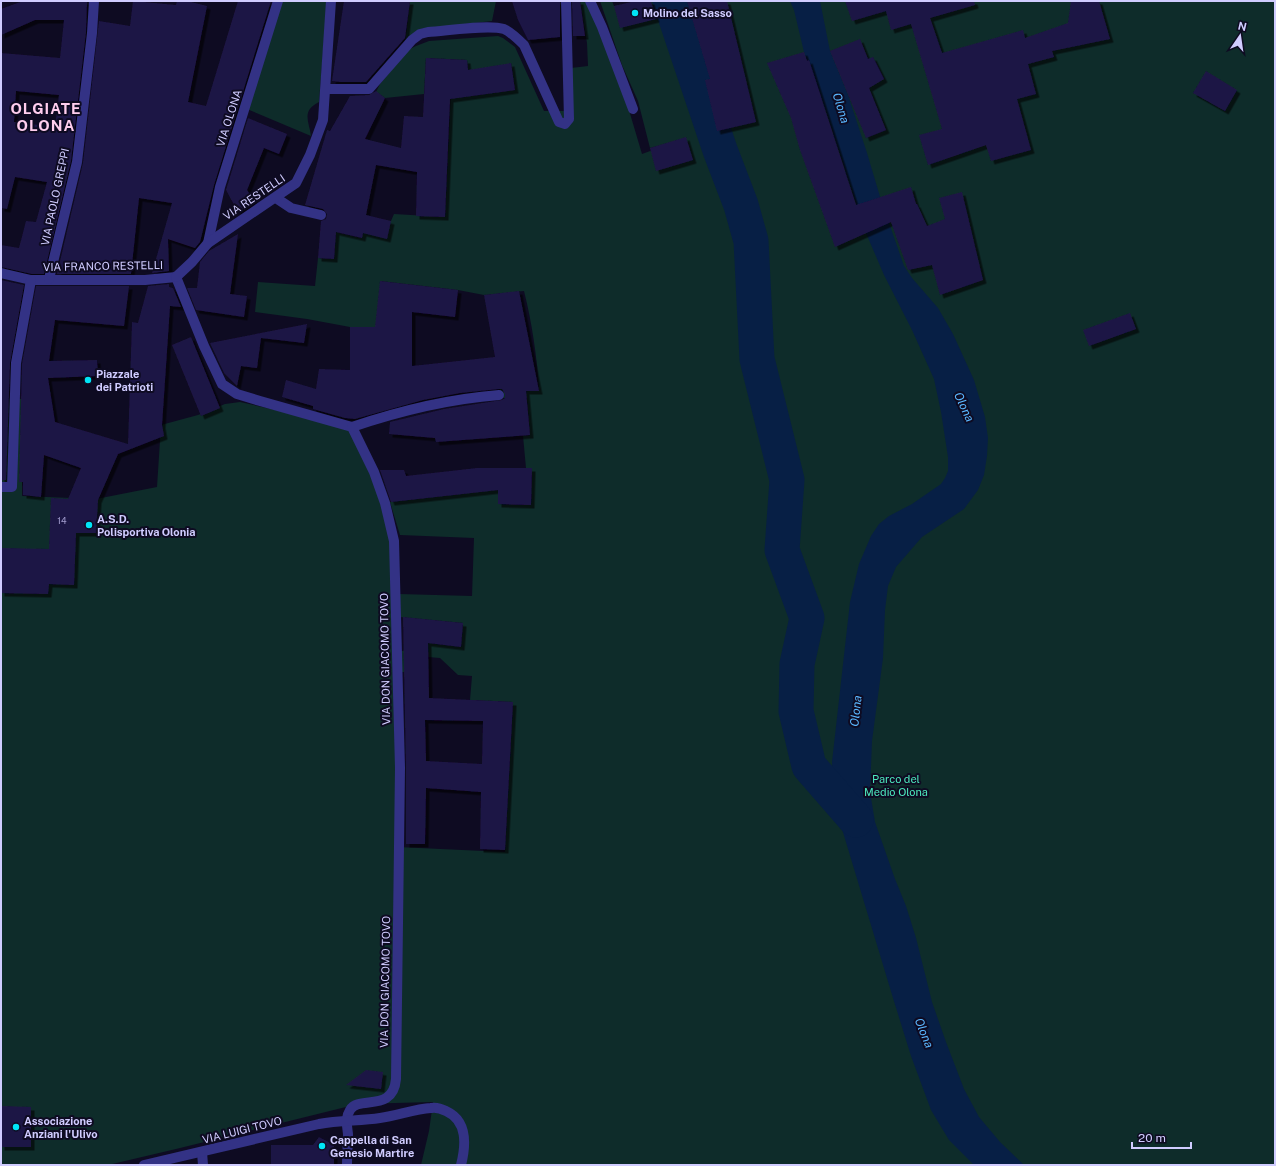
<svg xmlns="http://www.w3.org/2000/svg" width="1276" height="1166" viewBox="0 0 1276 1166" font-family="'Public Sans',sans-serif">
<defs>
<filter id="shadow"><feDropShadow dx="3.5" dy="3.5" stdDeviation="0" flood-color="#0009"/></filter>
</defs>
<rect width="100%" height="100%" fill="#0e0b22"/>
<!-- green -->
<g fill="#0e2c2a" fill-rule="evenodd">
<path d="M281,1H327L319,102C301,111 309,121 311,136L247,109Z"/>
<polygon points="410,1 496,1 492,21 421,29 405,43"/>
<path d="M580,1H587L615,63L642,154L686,138L650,148L638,101L622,65L600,1H612L614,6L650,1H687V3L694,1H1275V1165H421L429,1131L433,1102L358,1104L176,1149L108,1165H1V398L22,399V496L96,499L157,487L161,425L198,415L225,404L240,402L352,427L360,442L394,541L398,847L505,852L513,702L470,700L472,676L458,675L440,658L428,657V673L401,672L399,652L429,643L461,647L463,623L400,617L399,594L472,596L474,538L400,535L390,502L498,489V504L531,505L532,468H526L523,436L530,435L527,398H500V389L521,392L539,390C537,357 532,323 524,291L484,295L458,290L380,281L391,327H350L307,319L255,312L258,282L315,286L318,258L334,259L336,232L361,238L363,233L391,221L394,214L445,217L451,91L468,70L467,60L426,58L424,94L385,98L376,92L380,84L408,50L416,46L429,41L498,36L503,38L515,47L544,111H568L571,68L588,66L587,43ZM511,63L515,89L473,96Z"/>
</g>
<!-- water -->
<polygon fill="#071f45" points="790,1 820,1 830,51 848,95 867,153 881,200 904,266 912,278 938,308 953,334 974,380 985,417 988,438 987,456 984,475 978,490 964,509 922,537 896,567 888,586 885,610 883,658 872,741 870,792 875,822 895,879 906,906 916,938 932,1002 946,1042 964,1089 979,1117 1000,1142 1024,1165 974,1165 949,1140 931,1110 911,1056 893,998 839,819 833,782 832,762 850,602 859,564 871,536 879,524 889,516 912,504 941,484 945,478 948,471 948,457 941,412 934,379 912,330 884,275 866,233 824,105 804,52 794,10"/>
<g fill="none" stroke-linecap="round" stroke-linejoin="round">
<!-- river -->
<polyline stroke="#071f45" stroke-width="35" points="670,1 720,150 741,205 751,241 757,359 787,480 782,550 807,618 797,664 796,711 809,766 856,820"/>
</g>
<!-- building -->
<g fill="#1e1544" fill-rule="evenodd" filter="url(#shadow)">
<path d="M23,1H87L86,32L71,161L44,274H32L1,267V245L19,248L26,221L36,222L47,182L15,177L7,209L1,208V53L60,58L64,20H35L1,35V9ZM16,91L59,95L55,127L14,122Z"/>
<polygon points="133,1 176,5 177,1 187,1 207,6 188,102 206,106 238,1 271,1 214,185 200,242 195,248 168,239 169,271 152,273 172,203 139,198 131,274 57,274 83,163 99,21 130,26"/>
<polygon points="344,1 410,1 405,38 366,82 341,82 332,81"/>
<polygon points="512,1 560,1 560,37 528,40 518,20"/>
<polygon points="572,1 580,1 585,36 573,36"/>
<polygon points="635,1 651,1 656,19 620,28 614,6"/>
<polygon points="687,1 727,1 756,122 717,131 705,80 710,79"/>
<polygon points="845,1 974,1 975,5 930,18 942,53 1023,30 1025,38 1068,23 1071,1 1099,1 1110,39 1052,51 1054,57 1028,64 1036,94 1017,99 1031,150 991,161 986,145 928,165 919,135 942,129 911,24 891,30 886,11 852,21"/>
<polygon points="860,39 868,59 873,57 884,79 869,88 886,130 866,138 830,51"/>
<polygon points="804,52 807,61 809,60 856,205 911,187 916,204 917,204 927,226 945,219 939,198 962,192 983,280 940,295 932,265 908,270 891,222 835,247 800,150 791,118 767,63"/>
<polygon points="426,58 467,60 468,70 511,63 515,90 450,99 445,217 416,216 417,172 376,165 366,215 391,221 387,239 363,233 362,238 336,232 334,259 318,258 321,221 326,219 327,214 323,209 305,205 327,130 330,131 350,96 369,95 376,91 385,98 365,139 401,148 404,116 423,117"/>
<polygon points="1206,71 1237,90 1225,111 1193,93"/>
<polygon points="248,118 287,134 279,154 264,148 247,190 255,202 238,212 226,190"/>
<polygon points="686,137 693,160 656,171 650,148"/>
<polygon points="238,234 230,294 247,296 244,317 196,310 187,288 197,288 200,262 209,251"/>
<polygon points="1,280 24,285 10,363 6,480 1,480"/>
<polygon points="380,281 458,290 455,317 412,312 412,366 495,357 484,295 519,291 539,391 526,391 530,435 436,442 435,438 389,434 390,422 444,409 502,400 505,398 505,394 502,389 499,389 460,393 423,400 355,419 345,418 313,409 313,406 282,397 286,380 316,389 319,369 350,370 350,327 375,327"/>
<polygon points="169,284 169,287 173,288 181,307 170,306 162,425 164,436 118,454 98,500 96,533 76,533 74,585 49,584 48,594 1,593 1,548 49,549 51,498 68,499 81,468 44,455 41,497 23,495 23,482 19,482 22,364 36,286 129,286 124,326 55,320 49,361 97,360 98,376 48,378 55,422 128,444 132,322 138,323 148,286"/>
<polygon points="1130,313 1136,329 1089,346 1083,330"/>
<polygon points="307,324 304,343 261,338 257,368 241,366 237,386 224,373 210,343"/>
<polygon points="191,337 220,408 201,416 172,345"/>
<polygon points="477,468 532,468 531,505 498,504 498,490 391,502 380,470 404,470 406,476"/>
<path d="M403,617L463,623L461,647L428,643L429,698L513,702L505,850L480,849L481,792L426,788L425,844H406V768ZM425,720L483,721L482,764L426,761Z"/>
<polygon points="366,1070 383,1072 381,1089 346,1085"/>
<polygon points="1,1106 31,1107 31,1147 1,1147"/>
<polygon points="319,1137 334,1145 334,1165 271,1165 271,1145 313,1145"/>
</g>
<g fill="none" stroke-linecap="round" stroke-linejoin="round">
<!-- minor -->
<g stroke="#333285" stroke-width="10">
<polyline points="590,1 602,27 633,109"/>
<path d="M326,89H369L412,40L420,34L428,32C446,31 488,24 504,29C511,32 518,39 524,45L559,122L565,124L569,119L566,1"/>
<polyline points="276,198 291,208 321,215"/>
<polyline points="208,243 220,187 278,1"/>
<polyline points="1,273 31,280 145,280 176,277"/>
<path d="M176,277L204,346L222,384L237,394L260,401L352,427L374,472L385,503L394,541L400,768L396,1079C393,1113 359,1095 350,1110C345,1118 347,1125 348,1134C348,1144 347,1155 347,1165"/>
<polyline points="176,277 192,262 208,243 296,183 310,155 323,120 331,1"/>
<polyline points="49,279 77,162 92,33 94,1"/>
<path d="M352,427C399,411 449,399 499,395"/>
<polyline points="1,487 12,487 16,363 31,280"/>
<polyline points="202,1152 203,1165"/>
<path d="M144,1165L319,1124C339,1120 360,1121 380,1118C397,1116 414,1109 431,1108C436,1107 442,1109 446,1111C468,1121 466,1145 461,1165"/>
</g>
</g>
<!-- markers -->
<g fill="#00e5f7" stroke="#0e0b22" stroke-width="1.5">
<circle cx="635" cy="13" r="4"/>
<circle cx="88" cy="380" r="4"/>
<circle cx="89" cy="525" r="4"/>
<circle cx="16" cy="1127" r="4"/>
<circle cx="322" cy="1146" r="4"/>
</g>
<g text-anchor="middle" stroke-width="4" stroke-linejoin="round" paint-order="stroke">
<!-- number labels -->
<g font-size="9" fill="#a49ed0">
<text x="62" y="524">14</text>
</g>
<!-- poi labels -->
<g font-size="11" font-weight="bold" fill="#d0ccff" stroke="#0e0b22" text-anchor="start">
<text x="643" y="17">Molino del Sasso</text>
<text x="96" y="378">Piazzale<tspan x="96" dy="13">dei Patrioti</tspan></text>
<text x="97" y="523">A.S.D.<tspan x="97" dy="13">Polisportiva Olonia</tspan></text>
<text x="24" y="1125">Associazione<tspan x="24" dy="13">Anziani l'Ulivo</tspan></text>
<text x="330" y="1144">Cappella di San<tspan x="330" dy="13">Genesio Martire</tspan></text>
</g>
<!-- street labels -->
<g font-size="11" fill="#d0ccff" stroke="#0e0b22">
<text transform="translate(229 118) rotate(-72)" y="4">VIA OLONA</text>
<text transform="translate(55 197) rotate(-78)" y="4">VIA PAOLO GREPPI</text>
<text transform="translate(254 197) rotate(-34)" y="4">VIA RESTELLI</text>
<text transform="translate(103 266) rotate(-1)" y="4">VIA FRANCO RESTELLI</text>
<text transform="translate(385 659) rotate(-91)" y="4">VIA DON GIACOMO TOVO</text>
<text transform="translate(385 982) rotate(-89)" y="4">VIA DON GIACOMO TOVO</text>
<text transform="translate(242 1130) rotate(-14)" y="4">VIA LUIGI TOVO</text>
</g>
<!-- park labels -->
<g font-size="11" fill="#4deabe" stroke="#0e0b22">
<text x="896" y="783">Parco del<tspan x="896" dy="13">Medio Olona</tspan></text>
</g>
<!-- water labels -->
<g font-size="12" font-style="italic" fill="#5ab7ff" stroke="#0e0b22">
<text transform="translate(841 108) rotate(73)" y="4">Olona</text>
<text transform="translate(964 407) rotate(65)" y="4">Olona</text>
<text transform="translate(856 711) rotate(-84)" y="4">Olona</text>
<text transform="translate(924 1033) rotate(68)" y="4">Olona</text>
</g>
<!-- district labels -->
<g font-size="15" font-weight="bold" letter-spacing="1" fill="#ffceee" stroke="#0e0b22">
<text x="46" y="114">OLGIATE<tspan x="46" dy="17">OLONA</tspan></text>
</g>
</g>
<!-- border -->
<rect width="1276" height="1166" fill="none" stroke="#d0ccff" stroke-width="4"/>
<!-- north arrow -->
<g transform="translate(1240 36) rotate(13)" stroke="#0e0b22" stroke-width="3" paint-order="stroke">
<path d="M0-3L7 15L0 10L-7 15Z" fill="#d0ccff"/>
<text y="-6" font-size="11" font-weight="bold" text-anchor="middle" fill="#d0ccff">N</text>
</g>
<!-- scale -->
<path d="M1132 1142v6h59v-6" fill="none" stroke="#d0ccff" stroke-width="2"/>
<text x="1138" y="1142" font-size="12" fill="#d0ccff" stroke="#0e0b22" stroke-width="3" paint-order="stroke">20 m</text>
</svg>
